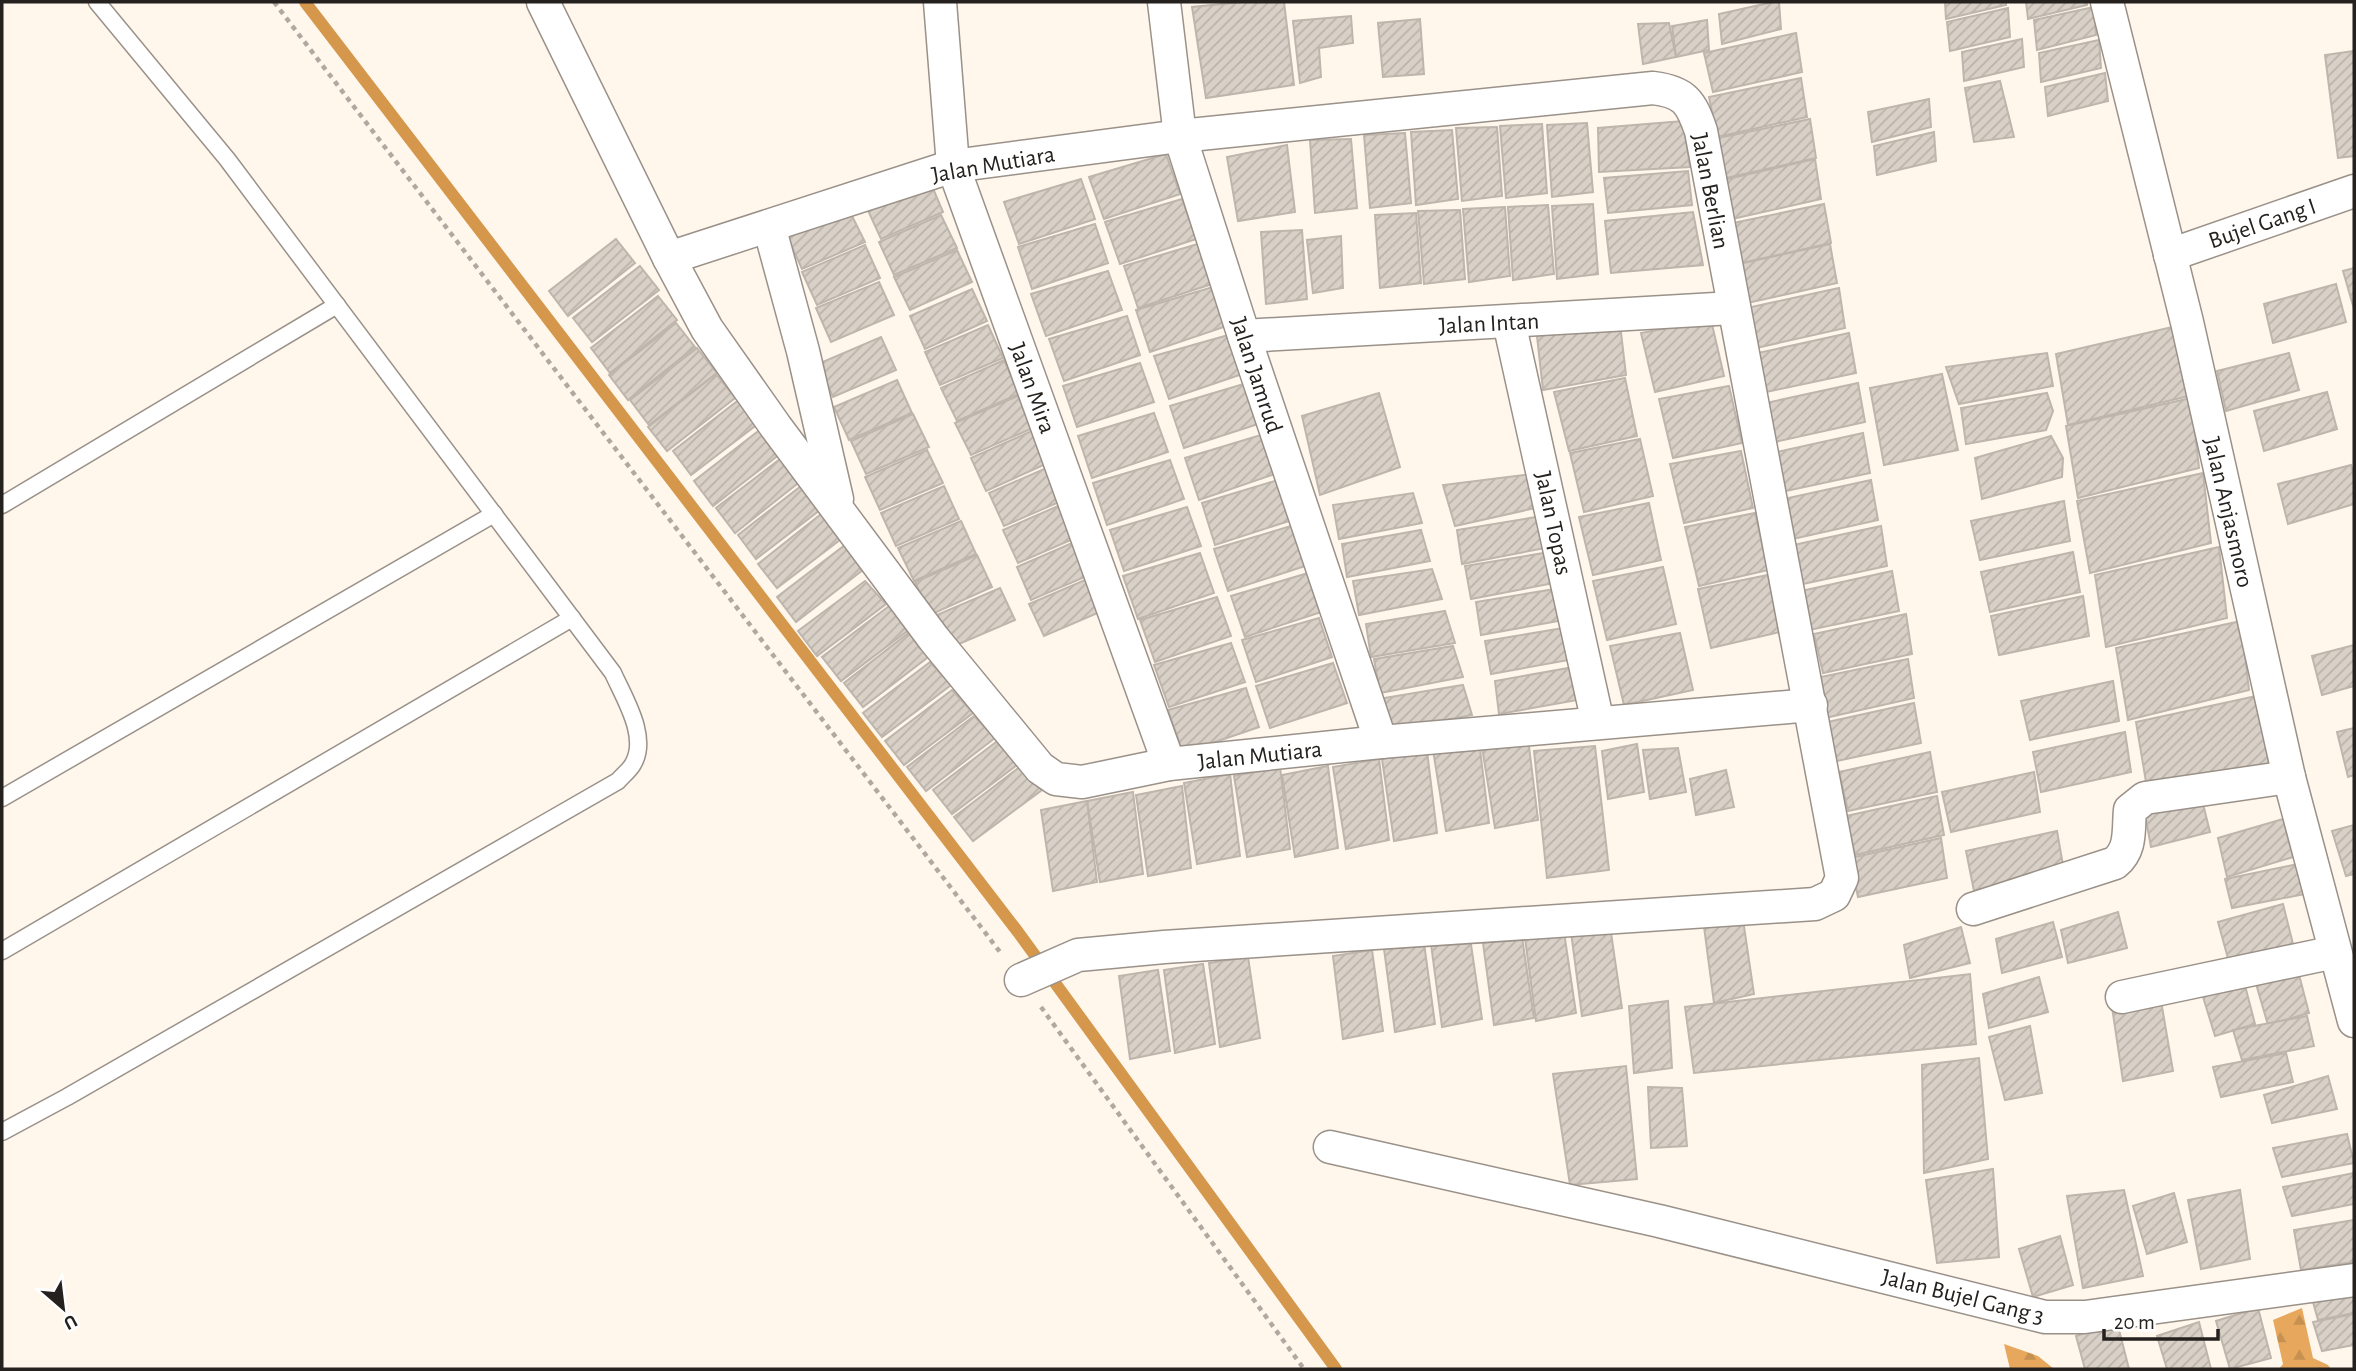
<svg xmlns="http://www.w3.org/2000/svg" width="2356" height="1371" viewBox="0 0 2356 1371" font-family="'Alegreya Sans',sans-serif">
<defs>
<pattern id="forest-firs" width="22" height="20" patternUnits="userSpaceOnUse" patternTransform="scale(1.75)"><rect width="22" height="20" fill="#e7a85d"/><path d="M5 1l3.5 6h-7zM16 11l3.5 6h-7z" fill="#c69050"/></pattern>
<pattern id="building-hatch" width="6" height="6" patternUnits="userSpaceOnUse" patternTransform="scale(1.75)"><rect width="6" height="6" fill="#d9d1c7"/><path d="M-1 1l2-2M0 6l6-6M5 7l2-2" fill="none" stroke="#bab3aa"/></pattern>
</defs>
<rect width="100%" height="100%" fill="#fff6ec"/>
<!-- forest -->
<g fill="url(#forest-firs)">
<polygon points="2302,1308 2313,1358 2328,1365 2331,1369 2279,1369 2283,1364 2273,1320"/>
<polygon points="2004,1344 2038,1356 2054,1369 2010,1369"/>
</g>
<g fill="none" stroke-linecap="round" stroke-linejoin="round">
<!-- stream -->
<polyline stroke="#d4974b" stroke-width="12" points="305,2 1018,932 1336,1369"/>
</g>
<!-- building -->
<g fill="url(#building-hatch)" stroke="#beb6ac" stroke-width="2">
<polygon points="1243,2 1284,2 1294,85 1206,98 1192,7"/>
<polygon points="1773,2 1779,2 1781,29 1722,44 1719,14"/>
<polygon points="1945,2 2006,2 2006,5 1946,19"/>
<polygon points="2026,2 2087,2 2087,5 2028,19"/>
<polygon points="2094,7 2096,35 2037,50 2034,20"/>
<polygon points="2008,8 2010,37 1950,51 1947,22"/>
<polygon points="1351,16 1353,43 1319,48 1321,77 1300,83 1293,21"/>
<polygon points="1420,19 1424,74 1383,77 1378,23"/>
<polygon points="1707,20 1709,50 1676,57 1672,26"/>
<polygon points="1669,23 1676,57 1643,64 1638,24"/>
<polygon points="1796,33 1802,72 1713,92 1704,53"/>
<polygon points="2022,39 2024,67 1964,81 1962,52"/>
<polygon points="2099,40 2101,68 2041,82 2039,53"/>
<polygon points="2354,51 2354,156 2338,158 2325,55"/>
<polygon points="2105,73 2108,101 2048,116 2045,87"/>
<polygon points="1801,78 1807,117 1717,137 1709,97"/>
<polygon points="2000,81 2014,137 1974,142 1965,88"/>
<polygon points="1929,99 1931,127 1872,142 1868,112"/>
<polygon points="1810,119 1816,158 1726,178 1718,138"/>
<polygon points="1683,121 1690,167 1599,172 1598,128"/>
<polygon points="1587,123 1593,192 1552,197 1547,125"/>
<polygon points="1542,124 1547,193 1506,198 1500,126"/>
<polygon points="1497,127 1502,196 1462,201 1456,128"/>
<polygon points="1452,130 1458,199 1416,205 1411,132"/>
<polygon points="1934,132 1936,161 1877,175 1874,146"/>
<polygon points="1405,133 1411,203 1370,208 1364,135"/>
<polygon points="1351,139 1357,208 1315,213 1310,140"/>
<polygon points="1287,145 1295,212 1238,221 1227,157"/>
<polygon points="1166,154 1180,194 1104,219 1089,177"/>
<polygon points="1815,159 1821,199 1732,219 1723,180"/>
<polygon points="1688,171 1692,205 1608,213 1604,178"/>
<polygon points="929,179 943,212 881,239 866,206"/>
<polygon points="1081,179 1095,219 1019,244 1004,202"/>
<polygon points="1182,199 1196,239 1120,264 1105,222"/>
<polygon points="1593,204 1598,274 1557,279 1552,206"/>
<polygon points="1824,204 1831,243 1742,263 1733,223"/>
<polygon points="1548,205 1554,274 1513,280 1508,207"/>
<polygon points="1505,207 1510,276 1469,282 1463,209"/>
<polygon points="849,210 865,242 802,269 787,236"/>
<polygon points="1460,210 1465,279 1424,284 1418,211"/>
<polygon points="1693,212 1703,265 1611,273 1605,221"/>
<polygon points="1416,213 1421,283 1380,288 1375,215"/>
<polygon points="941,215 957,248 894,275 879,242"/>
<polygon points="1095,224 1108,263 1032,289 1018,247"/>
<polygon points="1302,230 1307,299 1266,304 1261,232"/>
<polygon points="1341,236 1343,288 1313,293 1307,240"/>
<polygon points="616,239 635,263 568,316 549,291"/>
<polygon points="1201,243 1215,283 1138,308 1124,266"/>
<polygon points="1830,244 1837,283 1747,303 1739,264"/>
<polygon points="865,245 880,278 817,305 802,272"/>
<polygon points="957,250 972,282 910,310 894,277"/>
<polygon points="640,266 659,290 592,342 573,318"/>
<polygon points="2354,268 2354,309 2343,271"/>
<polygon points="1108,271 1122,310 1046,336 1031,294"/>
<polygon points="879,282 894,315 831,342 816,308"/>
<polygon points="2336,284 2346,322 2273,343 2264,304"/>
<polygon points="1213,287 1227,326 1150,352 1136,310"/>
<polygon points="1839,288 1845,328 1756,348 1747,308"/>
<polygon points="972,289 987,321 925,349 910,316"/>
<polygon points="658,296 677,320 610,373 591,348"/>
<polygon points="1127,316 1140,355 1064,381 1049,339"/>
<polygon points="1711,320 1724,376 1655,392 1641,333"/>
<polygon points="676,323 695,347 628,400 609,375"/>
<polygon points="1620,324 1626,375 1543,390 1537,336"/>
<polygon points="988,325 1003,358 940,385 925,352"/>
<polygon points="2181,325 2189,396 2068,425 2056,354"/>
<polygon points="1849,333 1856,373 1766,392 1758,353"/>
<polygon points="1232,334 1245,373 1169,399 1154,356"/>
<polygon points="881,337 896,370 833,397 818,364"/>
<polygon points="697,348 717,373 649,425 630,400"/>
<polygon points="2047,353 2053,386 1959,404 1946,367"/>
<polygon points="2289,353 2299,390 2226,411 2217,371"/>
<polygon points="1004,360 1019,394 957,421 941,388"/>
<polygon points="1140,363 1154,402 1077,427 1063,386"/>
<polygon points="716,374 735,398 667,451 648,427"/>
<polygon points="1942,374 1958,450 1884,465 1870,388"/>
<polygon points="1625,378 1637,436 1569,451 1554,392"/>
<polygon points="897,380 912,413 849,440 834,407"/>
<polygon points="1247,383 1261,423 1184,448 1170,406"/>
<polygon points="1858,383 1865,422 1775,442 1766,403"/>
<polygon points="1729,386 1742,443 1673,458 1659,399"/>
<polygon points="2327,392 2337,429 2264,451 2254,411"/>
<polygon points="1379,393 1400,467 1320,495 1302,416"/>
<polygon points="2047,393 2053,411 2046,430 1966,444 1961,408"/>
<polygon points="1018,396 1033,428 971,455 955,423"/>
<polygon points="2191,398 2199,468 2078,498 2066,426"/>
<polygon points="740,399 759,423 691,475 673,451"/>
<polygon points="1154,413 1168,452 1092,478 1078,436"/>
<polygon points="913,414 929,447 866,474 851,441"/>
<polygon points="761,429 780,454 713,506 694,481"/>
<polygon points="1034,430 1048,463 986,491 971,458"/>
<polygon points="1863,433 1870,473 1781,492 1772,453"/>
<polygon points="1261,435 1275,474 1199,500 1185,458"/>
<polygon points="2051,436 2063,458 2062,477 1982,499 1975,458"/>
<polygon points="1640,439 1653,496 1584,512 1570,453"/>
<polygon points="927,450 943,483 880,510 865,477"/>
<polygon points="1741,451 1753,508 1684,523 1670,464"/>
<polygon points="784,456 802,480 735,533 716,508"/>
<polygon points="1170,460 1184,499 1107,525 1093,483"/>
<polygon points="2351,465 2354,477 2354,504 2288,524 2278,484"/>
<polygon points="1051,466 1066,499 1004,526 989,493"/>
<polygon points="2203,473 2211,543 2090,573 2077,501"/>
<polygon points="1532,474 1540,507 1455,526 1443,485"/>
<polygon points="1278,480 1292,520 1215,545 1202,503"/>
<polygon points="1871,480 1878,520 1788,540 1779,500"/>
<polygon points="805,483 824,507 756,559 738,535"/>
<polygon points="944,486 959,519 896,546 881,513"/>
<polygon points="1413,493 1422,523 1339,539 1333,505"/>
<polygon points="2064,501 2070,541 1980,560 1971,521"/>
<polygon points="1065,503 1080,536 1018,563 1003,530"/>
<polygon points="1649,503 1661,560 1593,575 1579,517"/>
<polygon points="1187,507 1201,546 1124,571 1110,530"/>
<polygon points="825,511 845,536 777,588 758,564"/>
<polygon points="1755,513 1768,570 1699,586 1685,527"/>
<polygon points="1536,517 1545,548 1462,564 1457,530"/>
<polygon points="961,521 976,554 914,581 898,548"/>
<polygon points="1291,526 1305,566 1228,591 1214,549"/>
<polygon points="1881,526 1887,566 1798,585 1789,546"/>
<polygon points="1421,530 1430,561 1347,577 1342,544"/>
<polygon points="1079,540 1094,573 1031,600 1017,567"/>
<polygon points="845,545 864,569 796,622 777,597"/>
<polygon points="2219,547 2227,618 2106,647 2095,575"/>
<polygon points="2073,552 2080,592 1990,612 1981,572"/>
<polygon points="1200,553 1214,593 1138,619 1123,576"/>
<polygon points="1544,553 1554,583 1471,599 1465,566"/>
<polygon points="977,555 992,587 930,615 915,582"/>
<polygon points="1663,567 1676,624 1607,640 1593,581"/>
<polygon points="1432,569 1442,599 1359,615 1353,581"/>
<polygon points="1892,571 1899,611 1809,630 1801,591"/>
<polygon points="1308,573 1321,612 1245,637 1231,596"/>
<polygon points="1768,575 1780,632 1711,648 1698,589"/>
<polygon points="1092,577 1107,609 1044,636 1029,604"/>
<polygon points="865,581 886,604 817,656 798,631"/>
<polygon points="1000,588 1015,620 952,647 937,615"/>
<polygon points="1555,589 1564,620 1481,635 1476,602"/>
<polygon points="2083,596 2089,636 1999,655 1991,616"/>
<polygon points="1217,597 1231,636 1155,662 1140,620"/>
<polygon points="889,606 910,629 841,681 822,657"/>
<polygon points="1445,611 1455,643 1371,657 1366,624"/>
<polygon points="1906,614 1912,654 1823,673 1814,634"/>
<polygon points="1319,618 1332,657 1256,682 1242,640"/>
<polygon points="2241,621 2249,690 2128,720 2116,648"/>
<polygon points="1564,628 1574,659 1491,674 1485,641"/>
<polygon points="911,631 932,654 863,707 844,683"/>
<polygon points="1680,633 1693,690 1624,705 1610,646"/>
<polygon points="1231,643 1245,682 1169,707 1154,665"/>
<polygon points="2354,645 2354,686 2322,695 2312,656"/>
<polygon points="1453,646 1463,677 1380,693 1374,659"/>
<polygon points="1908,659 1914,698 1825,718 1816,678"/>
<polygon points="930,662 951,685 882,737 863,713"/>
<polygon points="1333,663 1347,703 1270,728 1256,686"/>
<polygon points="1574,667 1583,699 1499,714 1495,681"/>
<polygon points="2113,681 2119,721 2030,740 2021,701"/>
<polygon points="1463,685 1472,715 1389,731 1384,698"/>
<polygon points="1246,688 1259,727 1183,753 1168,710"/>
<polygon points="952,690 973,713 904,765 885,741"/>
<polygon points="2261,695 2269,764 2148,794 2136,722"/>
<polygon points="1914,703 1921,743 1832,762 1823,723"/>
<polygon points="974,716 995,738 926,791 907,767"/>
<polygon points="2354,728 2354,775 2348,777 2337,732"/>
<polygon points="2125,732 2131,772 2041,792 2033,752"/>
<polygon points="1528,738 1538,820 1495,828 1482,747"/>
<polygon points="1000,739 1021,762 952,814 933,790"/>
<polygon points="1479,741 1489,823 1446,831 1433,750"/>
<polygon points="1637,744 1644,792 1608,799 1602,751"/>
<polygon points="1595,746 1609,870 1547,878 1534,751"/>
<polygon points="1678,748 1686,792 1650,799 1643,750"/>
<polygon points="1427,751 1437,833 1394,841 1382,759"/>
<polygon points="1930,752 1937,792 1848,811 1839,772"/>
<polygon points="1379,759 1389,840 1346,849 1333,767"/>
<polygon points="1021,766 1042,790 973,841 954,817"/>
<polygon points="1328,766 1338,848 1295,857 1282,775"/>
<polygon points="1280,767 1290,849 1247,857 1234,776"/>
<polygon points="1726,770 1734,807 1696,815 1690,779"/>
<polygon points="2034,772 2040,812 1951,832 1942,792"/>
<polygon points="1230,774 1240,856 1197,864 1184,783"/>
<polygon points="1182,786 1191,868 1148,876 1136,795"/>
<polygon points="1133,792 1143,874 1100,882 1087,801"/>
<polygon points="1937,796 1944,835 1855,855 1846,816"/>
<polygon points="2201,796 2210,832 2151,847 2145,814"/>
<polygon points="1087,801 1097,882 1053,891 1041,810"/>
<polygon points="2283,819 2293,857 2227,877 2218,838"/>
<polygon points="2354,825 2354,874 2346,876 2332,831"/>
<polygon points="2057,831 2064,871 1974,891 1966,851"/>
<polygon points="1941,838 1947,878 1858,897 1850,858"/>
<polygon points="2298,864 2305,894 2232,908 2225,879"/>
<polygon points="2283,904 2296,956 2232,973 2218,922"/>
<polygon points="2118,912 2127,948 2068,963 2061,930"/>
<polygon points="1742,913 1754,994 1714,1003 1703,919"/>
<polygon points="2053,922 2062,957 2002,973 1996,939"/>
<polygon points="1610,926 1622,1008 1582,1016 1571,932"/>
<polygon points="1961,927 1970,963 1910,978 1904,945"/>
<polygon points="1564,932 1576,1013 1536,1021 1525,938"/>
<polygon points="1522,937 1534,1018 1494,1025 1483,943"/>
<polygon points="1470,938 1482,1019 1442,1027 1431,944"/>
<polygon points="1424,943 1435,1024 1395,1032 1384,949"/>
<polygon points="1372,950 1383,1031 1343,1039 1333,956"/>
<polygon points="1248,957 1260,1038 1220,1047 1209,963"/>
<polygon points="2296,963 2309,1013 2268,1025 2254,977"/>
<polygon points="1203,964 1215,1044 1175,1053 1164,970"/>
<polygon points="1158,970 1170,1051 1130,1059 1119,976"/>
<polygon points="1970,974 1976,1044 1694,1073 1685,1007"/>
<polygon points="2242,974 2255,1024 2215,1036 2200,987"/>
<polygon points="2039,977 2048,1012 1989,1028 1983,994"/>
<polygon points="2160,995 2173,1071 2123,1081 2112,1007"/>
<polygon points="1668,1001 1672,1068 1634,1073 1629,1006"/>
<polygon points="2307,1016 2314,1046 2242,1060 2233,1030"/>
<polygon points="2030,1026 2042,1093 2005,1100 1989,1037"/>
<polygon points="2286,1053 2293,1082 2221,1097 2213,1067"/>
<polygon points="1979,1058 1988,1159 1924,1173 1922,1065"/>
<polygon points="1626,1066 1637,1179 1570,1185 1553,1074"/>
<polygon points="2328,1076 2337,1109 2272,1123 2264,1095"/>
<polygon points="1648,1087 1682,1088 1687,1146 1651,1148"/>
<polygon points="2347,1134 2354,1163 2282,1177 2273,1148"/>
<polygon points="1993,1169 1999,1257 1937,1263 1926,1180"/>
<polygon points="2354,1173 2354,1204 2292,1216 2283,1187"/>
<polygon points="2124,1190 2143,1276 2083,1288 2067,1196"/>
<polygon points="2240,1190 2250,1259 2201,1269 2188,1200"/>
<polygon points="2174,1193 2187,1242 2147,1254 2133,1206"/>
<polygon points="2354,1220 2354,1262 2301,1270 2294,1230"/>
<polygon points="2060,1236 2073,1285 2033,1297 2019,1249"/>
<polygon points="2354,1283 2354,1313 2318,1320 2310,1291"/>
<polygon points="2258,1308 2271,1358 2230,1369 2216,1321"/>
<polygon points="2354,1314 2354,1345 2322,1351 2313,1322"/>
<polygon points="2117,1322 2129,1369 2085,1369 2076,1336"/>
<polygon points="2199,1322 2211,1369 2167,1369 2157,1336"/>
</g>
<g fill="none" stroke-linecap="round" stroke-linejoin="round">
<defs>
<g id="lane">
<polyline points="2,505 337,305"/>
<polyline points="2,798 494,514"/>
<polyline points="2,951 572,618"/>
<path d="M2,1132L67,1097L618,781C623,775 630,770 633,764C649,737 624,698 613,673L227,159L97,2"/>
</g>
<g id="street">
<polyline points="543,2 669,258 707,329 776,427 934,639 1040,768 1056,779 1082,782 1169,764 1381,742 1811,705"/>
<polyline points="940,2 953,166 1169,764"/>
<polyline points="1164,2 1180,136 1244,336 1381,742"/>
<polyline points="2107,2 2187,322 2289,777 2354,1021"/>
<polyline points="769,226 803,351 837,499"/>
<polyline points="2170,255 2354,191"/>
<path d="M669,258L953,166L1180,136L1653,88C1685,92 1691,102 1701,131L1842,878L1834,895L1815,904L1164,947L1078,955L1021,980"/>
<polyline points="1509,322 1598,723"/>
<polyline points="1244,336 1733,308"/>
<path d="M1973,909L2115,863C2132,849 2128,830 2130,810L2145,798L2289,777"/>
<polyline points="2122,997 2335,952"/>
<polyline points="1330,1147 1659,1221 2045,1317 2085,1317 2354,1280"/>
</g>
</defs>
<!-- lane casing -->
<use href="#lane" stroke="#9a9189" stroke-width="19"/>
<!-- street casing -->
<use href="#street" stroke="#9a9189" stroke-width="35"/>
<!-- path -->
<g stroke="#b0a9a2" stroke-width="4.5" stroke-dasharray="5 5" stroke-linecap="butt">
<polyline points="274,2 1000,952"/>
<polyline points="1041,1007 1304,1369"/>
</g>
<!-- lane -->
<use href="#lane" stroke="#fff" stroke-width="16"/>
<!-- street -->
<use href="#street" stroke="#fff" stroke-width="32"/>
</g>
<g text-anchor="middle" stroke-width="5" stroke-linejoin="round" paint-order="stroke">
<!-- street labels -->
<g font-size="24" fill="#24211e" stroke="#fff">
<text transform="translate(993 164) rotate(-10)" y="8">Jalan Mutiara</text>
<text transform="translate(1711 191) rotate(79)" y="8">Jalan Berlian</text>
<text transform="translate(2262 223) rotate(-19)" y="8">Bujel Gang I</text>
<text transform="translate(1489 323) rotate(-3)" y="8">Jalan Intan</text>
<text transform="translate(1257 375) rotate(72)" y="8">Jalan Jamrud</text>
<text transform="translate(1033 388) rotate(70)" y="8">Jalan Mira</text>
<text transform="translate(2229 512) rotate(77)" y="8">Jalan Anjasmoro</text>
<text transform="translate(1554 523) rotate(78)" y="8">Jalan Topas</text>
<text transform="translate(1260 755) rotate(-6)" y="8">Jalan Mutiara</text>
<text transform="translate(1963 1296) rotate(14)" y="8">Jalan Bujel Gang 3</text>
</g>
</g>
<!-- border -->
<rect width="2356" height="1371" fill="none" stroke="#24211e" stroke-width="7"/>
<!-- north arrow -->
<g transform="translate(63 1308) rotate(152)" stroke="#ffffff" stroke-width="5" paint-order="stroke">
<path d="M0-5L12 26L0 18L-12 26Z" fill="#24211e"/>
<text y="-10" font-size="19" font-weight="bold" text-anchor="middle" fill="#24211e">U</text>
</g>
<!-- scale -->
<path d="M2104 1329v10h114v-10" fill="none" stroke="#24211e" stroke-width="3.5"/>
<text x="2114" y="1329" font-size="21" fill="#24211e" stroke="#ffffff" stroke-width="5" paint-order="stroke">20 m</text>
</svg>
